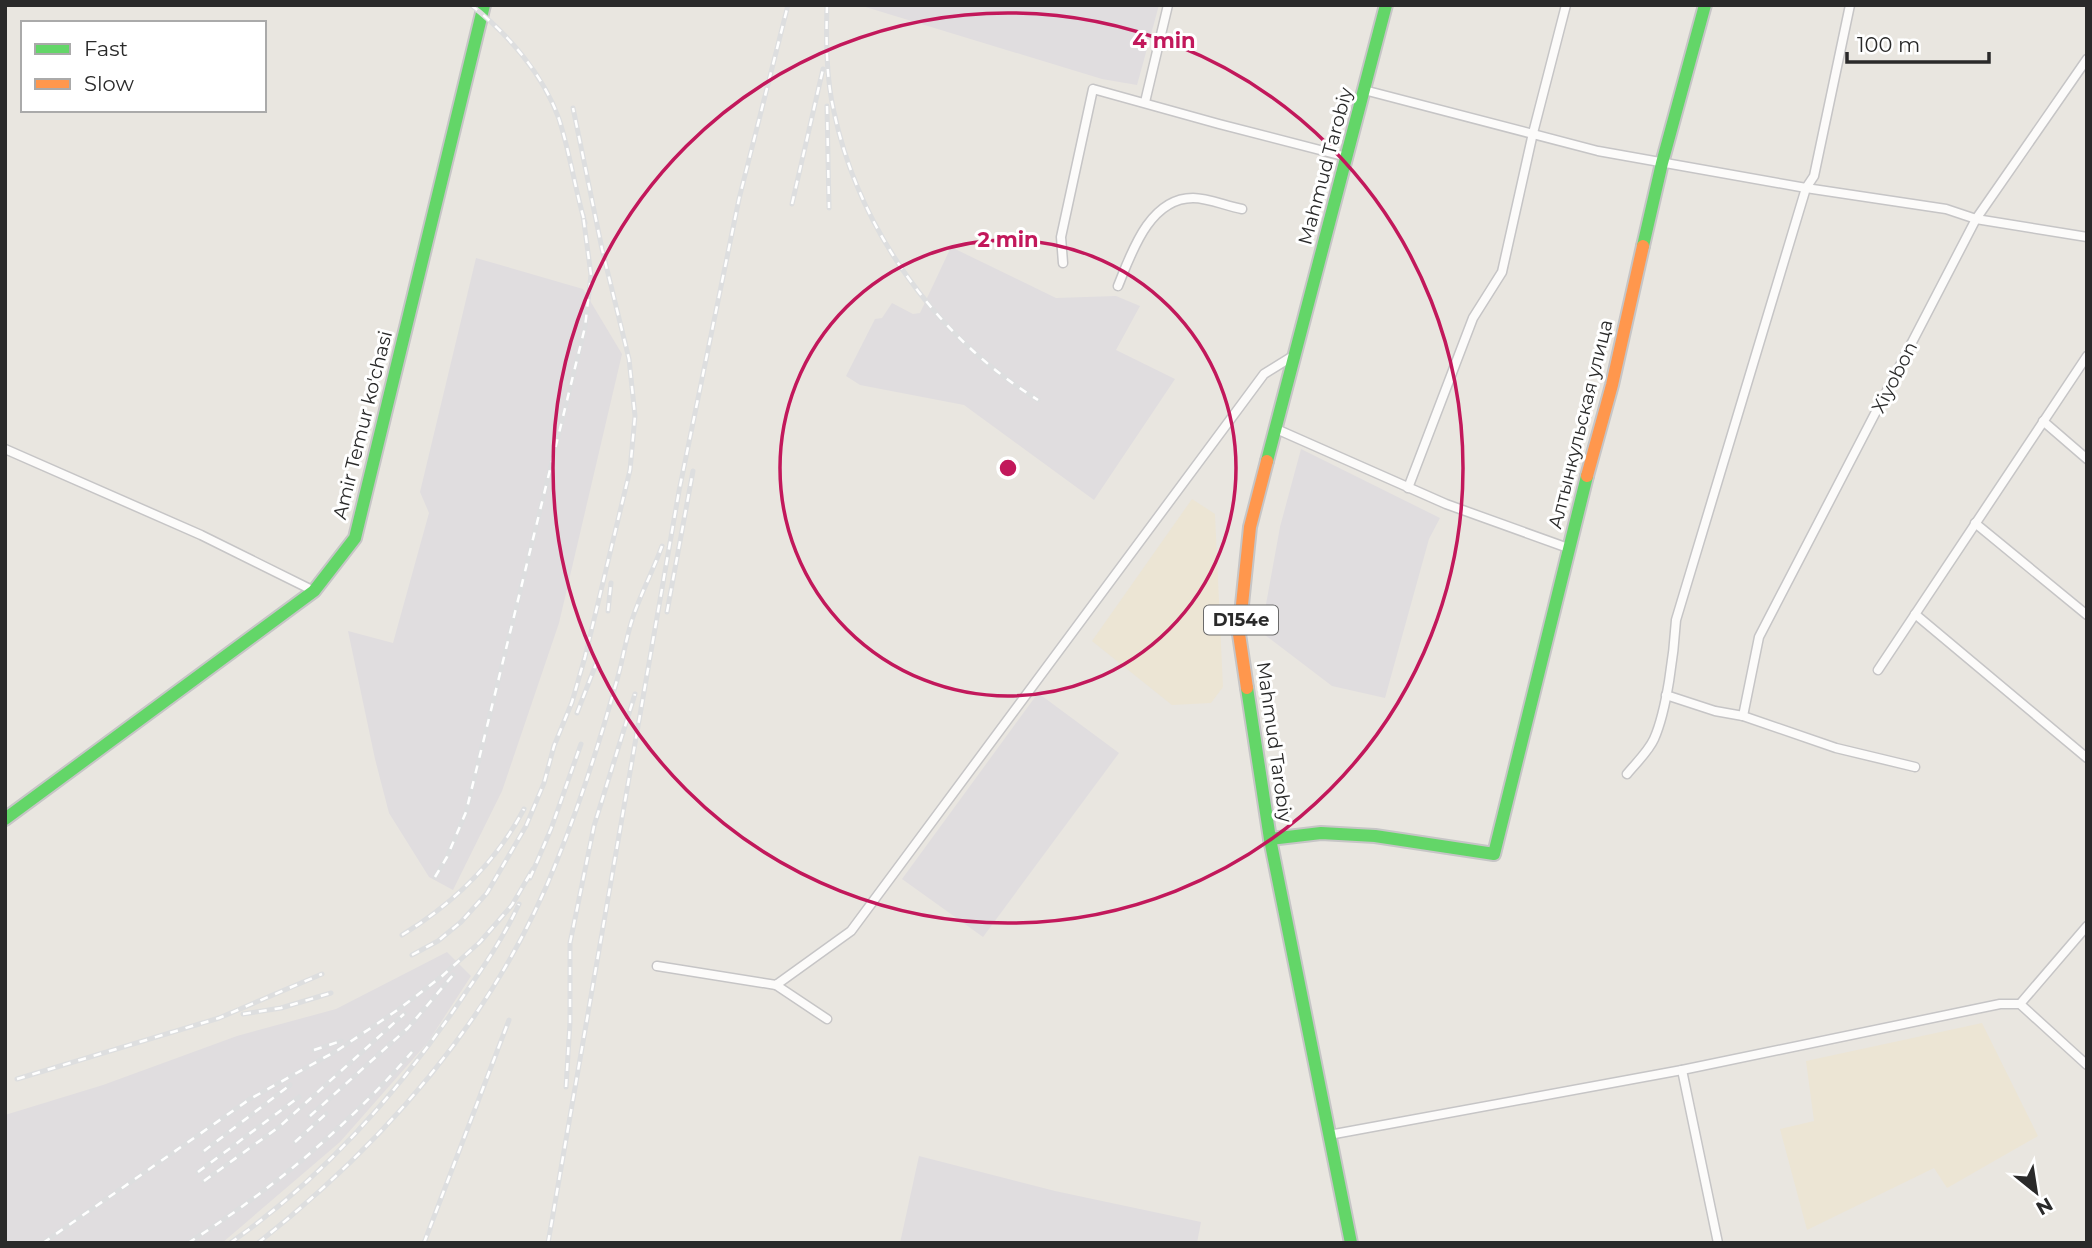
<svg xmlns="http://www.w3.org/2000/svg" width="2092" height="1248" viewBox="0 0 2092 1248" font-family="Montserrat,sans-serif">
<rect width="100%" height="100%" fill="#e9e6e0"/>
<!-- industrial -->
<g fill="#e0dddf">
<polygon points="859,5 1159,5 1137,85 1102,79"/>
<polygon points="951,247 1056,298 1116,296 1140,306 1116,350 1175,379 1094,500 964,405 860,385 846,376 875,319 882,318 892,303 913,314 920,313"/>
<polygon points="476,258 583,289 622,354 559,623 502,791 453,890 429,877 389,813 375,759 348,631 393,643 429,513 420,492"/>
<polygon points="1301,449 1440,518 1429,539 1385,698 1332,686 1261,632 1280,527"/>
<polygon points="1038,693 1119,753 983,937 902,879"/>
<polygon points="447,952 471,976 428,1042 340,1142 222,1243 5,1243 5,1115 103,1085 237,1036 336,1009"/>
<polygon points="919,1156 1055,1191 1201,1222 1197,1243 900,1243"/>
</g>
<!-- education -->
<g fill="#ece5d4">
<polygon points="1192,499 1215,514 1223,687 1211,703 1172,705 1092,641"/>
<polygon points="1982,1023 2038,1136 1947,1188 1934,1168 1807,1230 1780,1129 1814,1121 1806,1061"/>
</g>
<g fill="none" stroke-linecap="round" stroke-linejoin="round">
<defs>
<g id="street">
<polyline points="1364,90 1598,151 1806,188 1946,209 1976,219 2087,237"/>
<polyline points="1145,102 1168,5"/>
<polyline points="1063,263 1061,237 1093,89 1219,124 1347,157"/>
<path d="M1118,286C1131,254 1149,198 1193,198C1208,198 1226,206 1242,209"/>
<polyline points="2043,421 2087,459"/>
<polyline points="1274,428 1446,504 1568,548"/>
<polyline points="5,449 201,535 314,591"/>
<polyline points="1408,488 1473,318 1502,272 1533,133 1566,5"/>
<polyline points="1975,523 2087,615"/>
<polyline points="1915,614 2087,758"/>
<polyline points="1878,670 2087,356"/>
<polyline points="1666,695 1715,711 1743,716 1836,748 1915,767"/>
<polyline points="1743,716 1759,637 1976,219 2087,59"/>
<path d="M1627,774C1635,764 1648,752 1654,739C1667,710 1674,652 1676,620L1806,188L1814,176L1850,5"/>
<polyline points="657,966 776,985 851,931 1264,374 1293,356"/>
<polyline points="776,985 827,1019"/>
<polyline points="2020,1004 2087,926"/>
<polyline points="1682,1070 1718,1243"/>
<polyline points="1329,1135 1682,1070 2000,1004 2020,1004 2087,1065"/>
</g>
<g id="fast">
<polyline points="1643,246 1662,163 1705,5"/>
<polyline points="1267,461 1386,5"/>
<polyline points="1247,688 1270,839 1351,1243"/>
<polyline points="5,819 314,591 355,538 484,5"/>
<polyline points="1270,839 1321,833 1375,836 1494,854 1587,476"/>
</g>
<g id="slow">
<polyline points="1587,476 1612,385 1643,246"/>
<polyline points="1247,688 1239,634 1250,527 1267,461"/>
</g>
</defs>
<!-- street casing -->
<use href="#street" stroke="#c6c5c6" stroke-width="11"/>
<!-- fast casing -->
<use href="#fast" stroke="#c6c5c6" stroke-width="16"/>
<!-- slow casing -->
<use href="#slow" stroke="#c6c5c6" stroke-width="16"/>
<!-- street -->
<use href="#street" stroke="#fcfbfa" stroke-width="8"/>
<!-- fast -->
<use href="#fast" stroke="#63d668" stroke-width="12"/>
<!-- slow -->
<use href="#slow" stroke="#ff974d" stroke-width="12"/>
<defs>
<g id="rail">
<path d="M471,5C508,34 543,74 559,119C570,153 575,189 585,223"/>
<path d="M827,5C826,40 826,77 834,112C859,229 936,337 1038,400"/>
<polyline points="827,106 829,208"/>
<polyline points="792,204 823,69"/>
<polyline points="608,611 611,583"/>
<polyline points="667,612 693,471"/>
<polyline points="577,713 596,664"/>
<polyline points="435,877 447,857 466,812 585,327 591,275 583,215"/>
<polyline points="530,878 551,829 581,744"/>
<path d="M402,935C453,904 496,862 524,809"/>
<polyline points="412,955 438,941 461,922 487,893 526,826 544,783 554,746 572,702 585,657 630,470 635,416 629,359 602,249 573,108"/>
<polyline points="243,1014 281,1008 331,993"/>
<polyline points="314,1050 341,1041"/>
<polyline points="17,1079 219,1018 322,974"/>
<polyline points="566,1087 570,1022 570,943 594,826 635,694"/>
<polyline points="310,1116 408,1028 453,975"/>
<polyline points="295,1142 326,1114"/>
<polyline points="204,1151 290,1085"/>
<polyline points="198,1172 299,1097"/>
<polyline points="204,1181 279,1127 404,1014"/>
<polyline points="43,1243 250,1099 338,1050 399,1009 441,977 480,942 512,905 533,869"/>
<path d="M188,1243C272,1190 347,1127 412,1052"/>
<path d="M230,1243C324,1178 401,1089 464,995C484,966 504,937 519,904"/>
<path d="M258,1243C387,1141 498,1013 558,858C580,803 599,744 615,687C622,665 625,642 632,620C640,595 653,571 662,546"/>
<polyline points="424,1243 509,1020"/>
<polyline points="548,1243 679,491 739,199 788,5"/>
</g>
</defs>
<!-- rail casing -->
<use href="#rail" stroke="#dddedf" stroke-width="5"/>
<!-- rail -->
<use href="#rail" stroke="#fff" stroke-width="2.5" stroke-dasharray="8" stroke-linecap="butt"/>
</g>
<!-- distance rings -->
<g fill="none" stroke="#c2185b" stroke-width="3.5">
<circle cx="1008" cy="468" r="228"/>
<circle cx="1008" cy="468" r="455"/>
</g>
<g text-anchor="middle" stroke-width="6" stroke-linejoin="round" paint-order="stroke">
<!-- shield labels -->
<rect fill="#fff" stroke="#6a6a6a" stroke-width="2" x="1204" y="605.5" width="74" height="29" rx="5"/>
<g font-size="18" font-weight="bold" fill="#2a2a2a">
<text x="1241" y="626">D154e</text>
</g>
<!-- street labels -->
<g font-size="19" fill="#2a2a2a" stroke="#fff">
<text transform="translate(1325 166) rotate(-75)" y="7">Mahmud Tarobiy</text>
<text transform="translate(1894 377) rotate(-63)" y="7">Xiyobon</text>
<text transform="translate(1580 424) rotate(-76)" y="7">Алтынкульская улица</text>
<text transform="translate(362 425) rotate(-76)" y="7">Amir Temur ko'chasi</text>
<text transform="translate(1275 742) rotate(82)" y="7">Mahmud Tarobiy</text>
</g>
</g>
<circle cx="1008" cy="468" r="10" fill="#c2185b" stroke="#fff" stroke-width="3.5"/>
<g font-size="21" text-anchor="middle" font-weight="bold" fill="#c2185b" stroke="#fff" stroke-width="6" stroke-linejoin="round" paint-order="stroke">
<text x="1164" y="48">4 min</text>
<text x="1008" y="247">2 min</text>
</g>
<!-- border -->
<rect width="2092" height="1248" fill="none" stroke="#2a2a2a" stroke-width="14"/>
<!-- legend -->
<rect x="21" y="21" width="245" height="91" fill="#ffffff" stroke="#aaaaaa" stroke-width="2"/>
<rect x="35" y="44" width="35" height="10" fill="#63d668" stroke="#aaaaaa" stroke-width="2"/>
<text x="84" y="56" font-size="21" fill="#2a2a2a">Fast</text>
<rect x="35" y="79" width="35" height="10" fill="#ff974d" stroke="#aaaaaa" stroke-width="2"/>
<text x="84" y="91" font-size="21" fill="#2a2a2a">Slow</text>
<!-- north arrow -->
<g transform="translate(2036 1192) rotate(150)" stroke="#ffffff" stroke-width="5" paint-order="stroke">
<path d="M0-5L12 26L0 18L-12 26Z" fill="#2a2a2a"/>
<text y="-10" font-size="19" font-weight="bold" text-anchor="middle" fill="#2a2a2a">N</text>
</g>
<!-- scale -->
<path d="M1847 52v10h142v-10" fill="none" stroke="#2a2a2a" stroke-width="3.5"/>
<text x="1857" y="52" font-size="21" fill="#2a2a2a" stroke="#ffffff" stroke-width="5" paint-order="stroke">100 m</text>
</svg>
